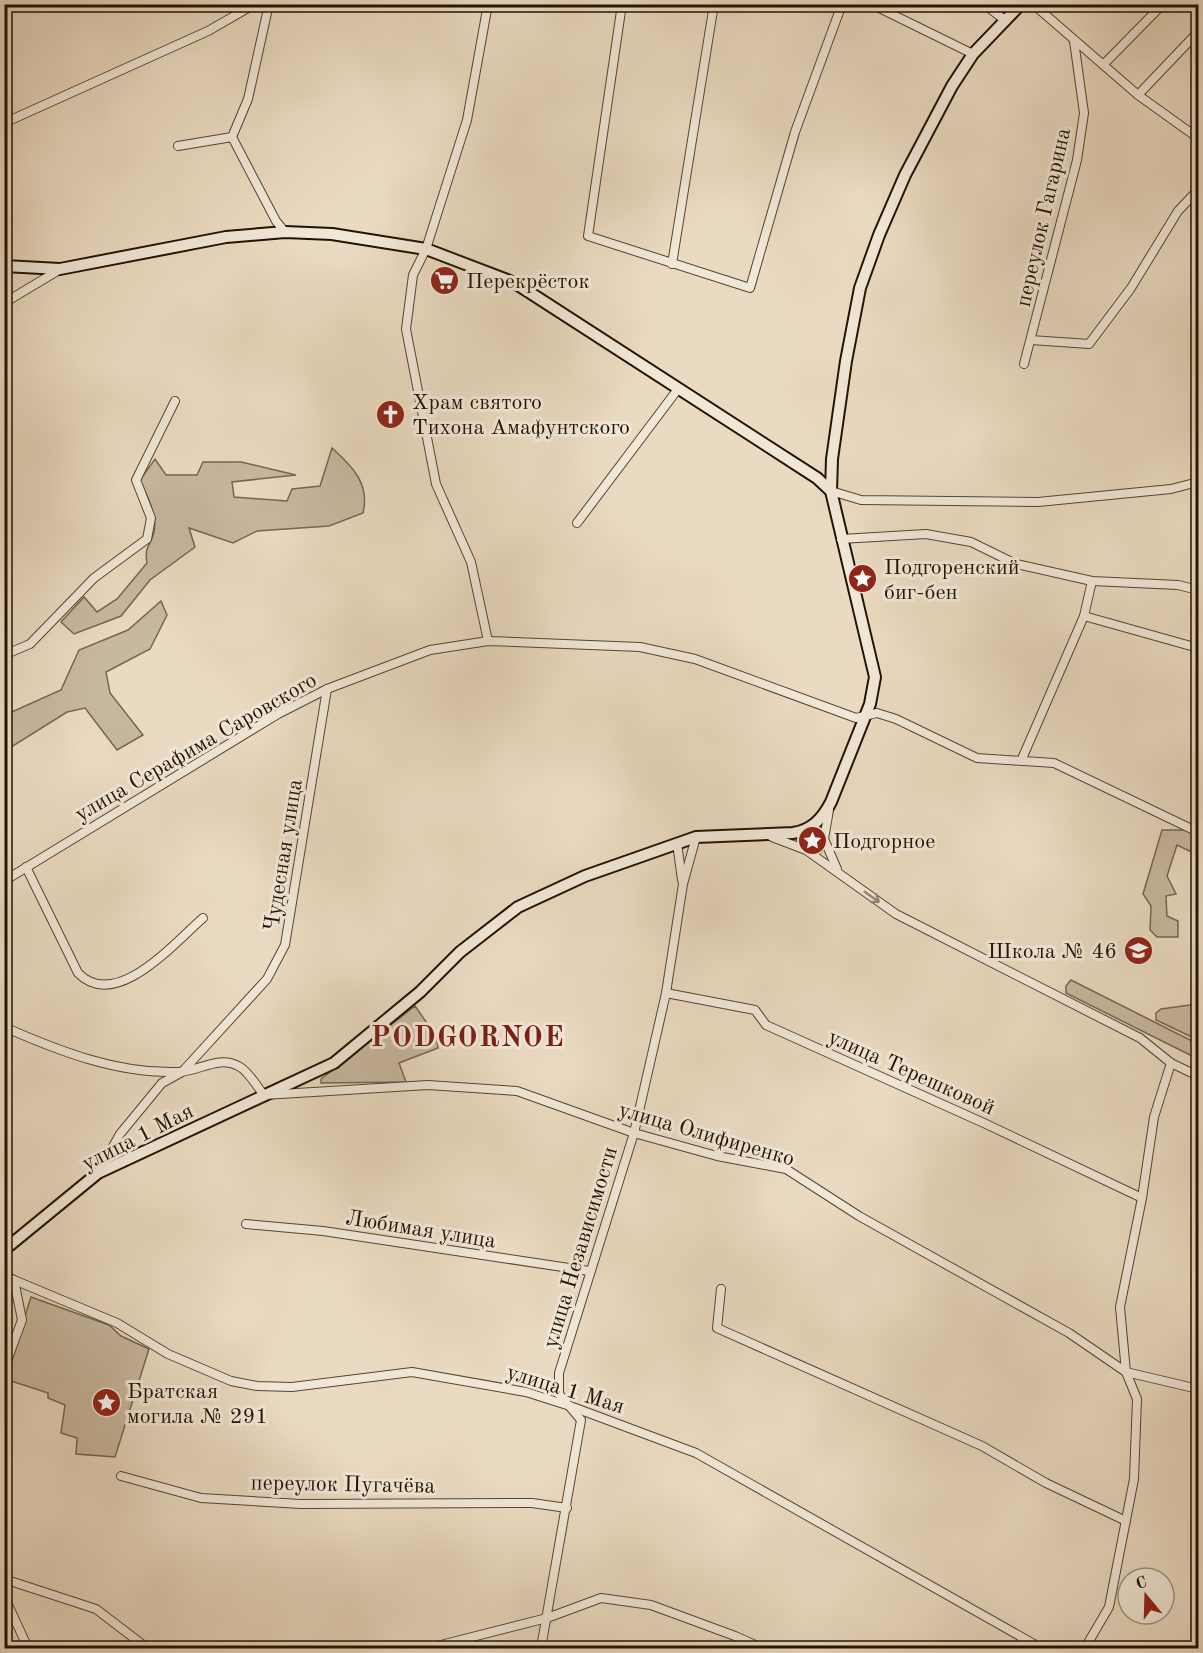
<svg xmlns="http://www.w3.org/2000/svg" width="1203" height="1653" viewBox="0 0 1203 1653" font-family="'Old Standard TT',serif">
<rect width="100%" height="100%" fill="#eadac1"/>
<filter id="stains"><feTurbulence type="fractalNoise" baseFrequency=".00333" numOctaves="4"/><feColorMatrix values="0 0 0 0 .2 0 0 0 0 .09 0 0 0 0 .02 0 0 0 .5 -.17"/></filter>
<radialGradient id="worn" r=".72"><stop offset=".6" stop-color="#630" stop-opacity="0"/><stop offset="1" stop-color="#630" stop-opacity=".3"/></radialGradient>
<!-- green -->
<g fill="#c8b8a0" stroke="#756650" stroke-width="1.5">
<path d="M332,448C353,467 370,484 363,513L329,526L257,531L233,543L189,528L195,547L150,580L121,616L74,634L61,622L84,597L97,612L117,599L147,563C144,545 151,546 154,532C158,516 146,494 140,480L155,459L166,475H197L203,462H241L296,475L232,482L234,497L287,501L292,489L320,486Z"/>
<polygon points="161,601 167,615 150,649 106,672 110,693 143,735 117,750 85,708 67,712 5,751 5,715 61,690 79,650 128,630"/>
<polygon points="1162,830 1198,830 1198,855 1177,845 1167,876 1176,894 1166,896 1167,916 1178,921 1178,937 1157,937 1150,930 1151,906 1143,894"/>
<circle cx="813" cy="840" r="8"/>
<polygon points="1071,980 1198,1044 1198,1059 1066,993 1066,986"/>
<polygon points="1197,1004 1198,1040 1156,1020 1156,1013 1161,1009"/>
<polygon points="415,1006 436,1036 438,1048 399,1063 406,1082 321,1083 321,1079"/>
<polygon points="31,1297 109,1325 121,1336 149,1349 115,1457 76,1454 77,1438 61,1433 65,1405 48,1398 48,1393 5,1379"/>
</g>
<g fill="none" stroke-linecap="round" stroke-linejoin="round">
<defs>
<g id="street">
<polyline points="488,4 467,120 426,249 413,275 406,329 436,484 471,562 488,641"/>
<polyline points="622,4 588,236 750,288 795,132 842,4"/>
<polyline points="871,4 973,54"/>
<polyline points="984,4 1006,21"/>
<polyline points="1033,4 1138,95 1198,138"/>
<polyline points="1103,65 1163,4"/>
<polyline points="1138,95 1198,32"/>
<polyline points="4,123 208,31 255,4"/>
<polyline points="232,137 276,221 285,232"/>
<polyline points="178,146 232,137 248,99 269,4"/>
<polyline points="672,264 714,4"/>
<polyline points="4,303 59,270"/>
<polyline points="1031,340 1089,344 1131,288 1178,211 1198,190"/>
<polyline points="1024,364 1077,160 1084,113 1074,41"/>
<polyline points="831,491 861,500 1038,502 1171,489 1198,482"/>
<polyline points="577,523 678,389"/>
<polyline points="841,539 926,534 971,542 1016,564 1092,581 1178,585 1198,590"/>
<polyline points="1084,616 1198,648"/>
<polyline points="4,655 30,644 94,578 147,539 151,518 136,480 175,401"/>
<polyline points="1021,761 1084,616 1092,581"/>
<polyline points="829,810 824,839 837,869"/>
<circle cx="812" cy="840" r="11"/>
<polyline points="772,837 806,850 896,914 1140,1038 1171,1063 1154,1117 1142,1198 1120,1307 1126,1372 1137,1399 1134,1479 1109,1607 1085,1648"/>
<polyline points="677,843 682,880"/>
<path d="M26,867L78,973C116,1012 174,943 203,918"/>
<polyline points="4,881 278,714 327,689 430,650 488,641 640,647 695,659 856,718 877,713 896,719 977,758 1054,763 1198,832"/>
<polyline points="666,993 755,1010 766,1025 986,1124 1142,1198"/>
<path d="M4,1027C59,1051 117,1074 178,1072C199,1072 218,1054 240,1067C249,1072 257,1087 264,1095L428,1085L517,1091L634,1133L717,1156L786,1169L859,1216L1069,1333L1126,1372L1198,1389"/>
<polyline points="1171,1063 1198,1076"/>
<polyline points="99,1172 120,1134 162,1083 182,1072 267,979 285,945 327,689"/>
<polyline points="246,1224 323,1231 589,1271"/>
<polyline points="4,1275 14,1280 22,1320 4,1369"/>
<polyline points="14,1280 117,1323 168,1354 231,1381 257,1386 292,1387 412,1372 526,1392 570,1406 696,1453 1041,1648"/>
<polyline points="721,1289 717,1328 982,1446 1046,1483 1126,1521"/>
<polyline points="121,1476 201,1498 301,1504 532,1503 567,1508"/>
<polyline points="4,1579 96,1609 147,1648"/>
<polyline points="4,1596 28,1648"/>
<polyline points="429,1648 547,1618 601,1598 651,1605 735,1636 762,1648"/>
<polyline points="541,1648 581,1420 559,1394 559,1373 634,1133 666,993 683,884 696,837"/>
</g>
<g id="secondary">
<polyline points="4,266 60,269 226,237 285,232 332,234 426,249 515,283 817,478 831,491"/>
<path d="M4,1250L98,1173L334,1063L420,992L460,952L518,907L585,876L696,837L793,833C812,830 822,819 831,802L870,704L875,677L831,491L832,459L846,361L860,288L879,235L905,175L952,86L973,54L1021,4"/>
</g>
</defs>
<!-- street casing -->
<use href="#street" stroke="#544530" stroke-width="10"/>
<!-- secondary casing -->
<use href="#secondary" stroke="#221300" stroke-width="14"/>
<!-- street -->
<use href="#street" stroke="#f1e7d7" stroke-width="8"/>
<!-- secondary -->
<use href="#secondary" stroke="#f1e7d7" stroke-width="10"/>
</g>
<!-- one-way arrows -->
<defs><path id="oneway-shaft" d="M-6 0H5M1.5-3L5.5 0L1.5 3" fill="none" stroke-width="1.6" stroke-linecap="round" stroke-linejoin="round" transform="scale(1.5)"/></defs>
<use stroke="#948876" href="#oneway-shaft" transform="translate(872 897) rotate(35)"/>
<!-- icons -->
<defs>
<symbol id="supermarket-disc" viewBox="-11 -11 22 22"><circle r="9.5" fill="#8f2418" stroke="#f1e7d7"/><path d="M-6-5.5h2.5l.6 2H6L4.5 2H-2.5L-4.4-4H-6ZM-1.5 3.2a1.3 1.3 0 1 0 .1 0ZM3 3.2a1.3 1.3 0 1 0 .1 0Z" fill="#fff"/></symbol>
<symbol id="church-disc" viewBox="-11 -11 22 22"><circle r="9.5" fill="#8f2418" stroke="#f1e7d7"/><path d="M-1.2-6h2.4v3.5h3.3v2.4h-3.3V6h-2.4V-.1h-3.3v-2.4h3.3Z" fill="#fff"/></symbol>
<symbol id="sight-disc" viewBox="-11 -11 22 22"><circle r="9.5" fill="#8f2418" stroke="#f1e7d7"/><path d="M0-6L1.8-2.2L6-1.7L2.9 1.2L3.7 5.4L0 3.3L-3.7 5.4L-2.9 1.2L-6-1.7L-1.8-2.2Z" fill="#fff"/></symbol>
<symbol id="school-disc" viewBox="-11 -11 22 22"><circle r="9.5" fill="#8f2418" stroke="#f1e7d7"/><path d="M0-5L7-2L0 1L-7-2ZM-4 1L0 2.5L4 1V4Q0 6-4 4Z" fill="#fff"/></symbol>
</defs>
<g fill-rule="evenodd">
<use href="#supermarket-disc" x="428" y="264" width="33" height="33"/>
<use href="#church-disc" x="374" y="398" width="33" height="33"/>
<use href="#sight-disc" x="846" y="562" width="33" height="33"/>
<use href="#sight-disc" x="796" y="824" width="33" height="33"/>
<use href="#school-disc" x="1122" y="934" width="33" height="33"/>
<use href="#sight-disc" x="90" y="1386" width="33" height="33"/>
</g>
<g text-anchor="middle" stroke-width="6" stroke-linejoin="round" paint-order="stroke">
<!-- street labels -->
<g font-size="22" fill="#221300" stroke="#f1e7d7">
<text transform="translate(1042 217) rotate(-77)" y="8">переулок Гагарина</text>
<text transform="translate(195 746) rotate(-30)" y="8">улица Серафима Саровского</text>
<text transform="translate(282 855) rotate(-81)" y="8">Чудесная улица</text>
<text transform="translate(912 1071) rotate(24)" y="8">улица Терешковой</text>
<text transform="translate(707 1133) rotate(16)" y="8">улица Олифиренко</text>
<text transform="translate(137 1136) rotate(-27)" y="8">улица 1 Мая</text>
<text transform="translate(421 1228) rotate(9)" y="8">Любимая улица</text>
<text transform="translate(579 1247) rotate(-73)" y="8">улица Независимости</text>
<text transform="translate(566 1388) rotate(17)" y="8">улица 1 Мая</text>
<text transform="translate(343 1483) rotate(1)" y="8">переулок Пугачёва</text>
</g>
<!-- poi labels -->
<g font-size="22" fill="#221300" stroke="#f1e7d7" text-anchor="start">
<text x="466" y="288">Перекрёсток</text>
<text x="412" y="409">Храм святого<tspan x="412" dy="25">Тихона Амафунтского</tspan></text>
<text x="884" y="574">Подгоренский<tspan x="884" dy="25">биг-бен</tspan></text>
<text x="833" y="848">Подгорное</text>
<text x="1117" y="958" text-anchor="end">Школа № 46</text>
<text x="127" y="1398">Братская<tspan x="127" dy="25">могила № 291</tspan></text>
</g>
<!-- district labels -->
<g font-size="28" font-weight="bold" letter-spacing="1.5" fill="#7a1f14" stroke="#f1e7d7">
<text x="468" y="1046">PODGORNOE</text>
</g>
</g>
<!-- margin -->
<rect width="1203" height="1653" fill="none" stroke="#eadac1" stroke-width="24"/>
<rect x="6" y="6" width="1191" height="1641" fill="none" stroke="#221300" stroke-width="3"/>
<rect x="12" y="12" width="1179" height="1629" fill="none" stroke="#221300" stroke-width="1.5"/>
<!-- north arrow -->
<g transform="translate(1146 1596) rotate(341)"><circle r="28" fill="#f1e7d7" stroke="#9e9281" stroke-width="1.5"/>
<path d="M0-4.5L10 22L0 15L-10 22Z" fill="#8f2418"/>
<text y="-9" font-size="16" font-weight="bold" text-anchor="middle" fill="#221300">С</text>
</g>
<rect width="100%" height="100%" filter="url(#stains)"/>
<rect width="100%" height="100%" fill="url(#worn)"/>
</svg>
